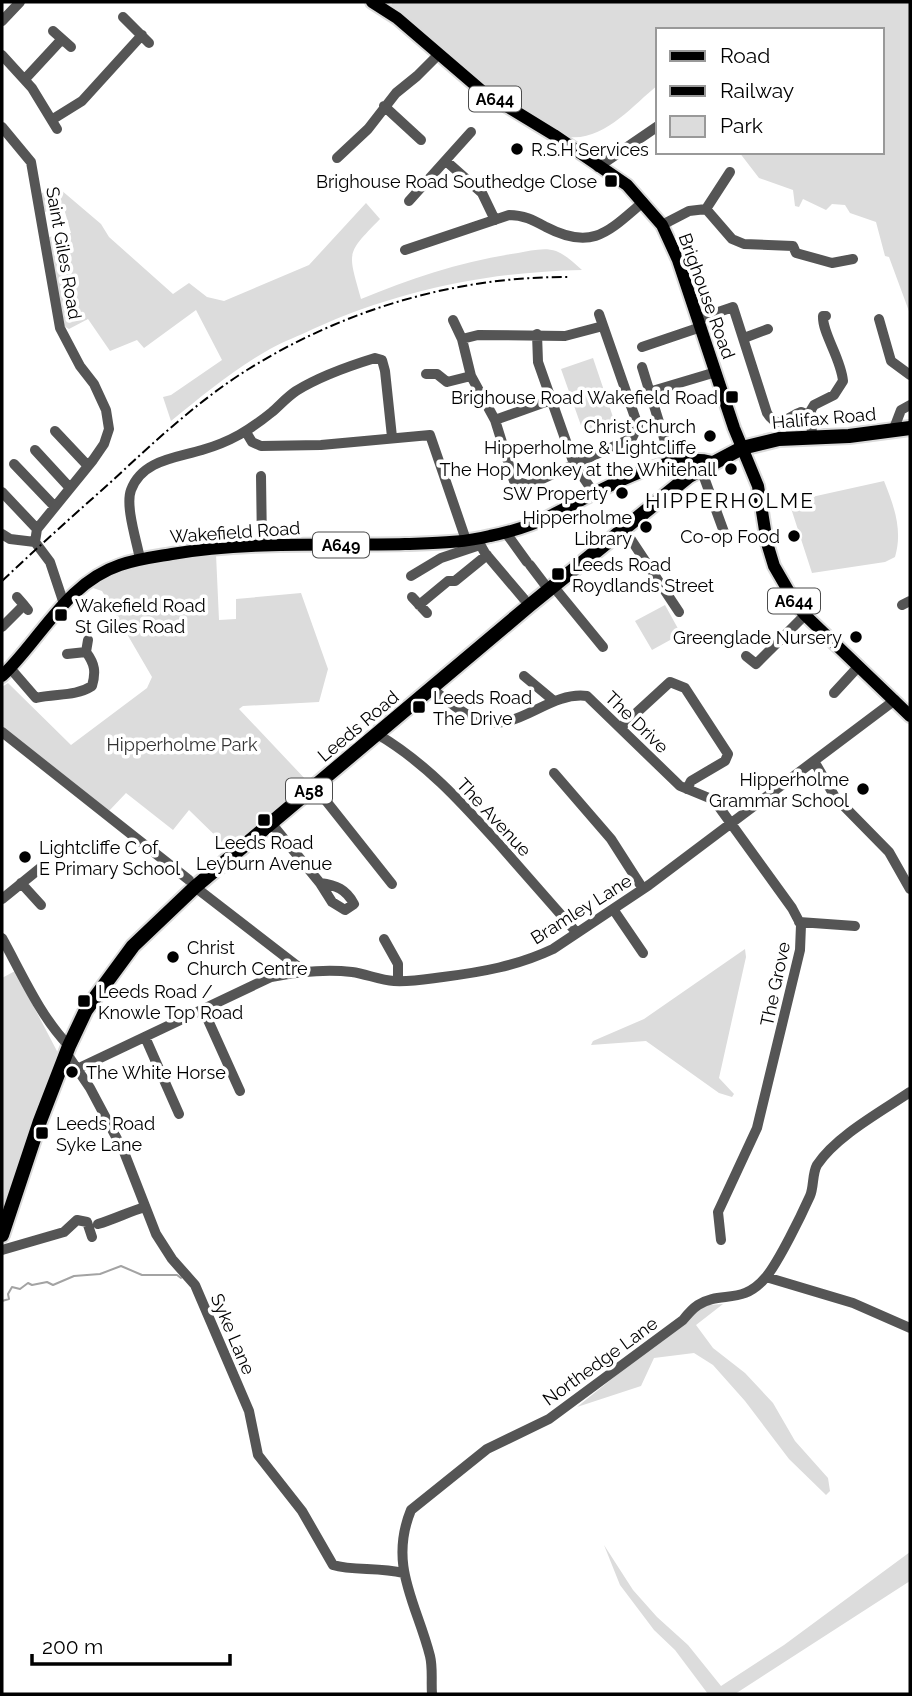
<svg xmlns="http://www.w3.org/2000/svg" width="912" height="1696" font-family="Raleway,sans-serif">
<rect width="100%" height="100%" fill="#fff"/>
<path fill="#dcdcdc" d="M393,2H910V314L889,257L885,256L876,222L850,213L845,205L832,204L826,210L803,199L799,207L795,206L793,190L759,178L739,152H882V30H658V85C633,105 604,141 569,137L483,84L391,5Z
M54,184L101,224L109,237L173,294L189,283L207,297L224,301L309,265L366,203L380,219C345,255 348,251 361,299C412,278 463,261 518,253C530,251 544,247 556,251C566,255 574,263 582,270C487,272 400,290 313,329C299,336 284,341 270,349C234,369 203,395 171,421L163,397L171,395L222,360L196,310L144,348L137,340L110,351L88,319L69,329L62,325L49,237L71,233L63,205L45,212L41,194Z
M593,358L615,423L584,434L561,369Z
M884,481C894,506 903,530 895,557L885,562L812,573L789,502Z
M216,554L219,620L236,619V599L301,593L328,669L319,702L243,706L239,709L308,782L229,849L189,810L173,830L126,793L108,812L2,727V687L8,683L71,745L147,688L152,677L102,591L90,587C128,564 172,560 216,554Z
M665,605L681,634L652,650L635,621Z
M745,949L746,957L719,1078L734,1094L732,1097L719,1093L646,1041L591,1045L593,1041L644,1019Z
M15,971L58,1053L32,1121L2,1220V978Z
M723,1304L696,1325L713,1348L745,1373L773,1403L795,1441L828,1478L830,1491L826,1495L789,1459L745,1401L713,1365L694,1353L654,1358L641,1386L577,1407L696,1311L707,1305Z
M604,1545L633,1590L657,1617L688,1645L721,1686L784,1645L910,1552V1581L735,1694H708L675,1650L654,1630L620,1585Z"/>
<g fill="none" stroke-linecap="round" stroke-linejoin="round">
<path stroke="#a3a3a3" stroke-width="2" d="M2,1301L9,1299L8,1294L12,1287L20,1289L28,1283L32,1285L47,1282L53,1285L74,1276L100,1274L121,1266L142,1275H177L181,1278"/>
<defs>
<path id="major" d="M372,2L397,18L482,91L554,135L627,185L662,225L678,260L734,428L758,486L767,543L774,566L796,604L805,615L910,716
M2,676C41,639 66,583 120,565C137,559 154,557 172,554C249,541 327,546 405,544C433,543 463,543 490,536C510,532 531,526 550,516C592,496 665,449 712,462"/>
<path id="highway" d="M2,1235L40,1121L69,1046L86,1010L133,946L195,887L530,605L689,476L742,448L779,439L849,436L910,428"/>
</defs>
<use href="#major" stroke="#dbdbdb" stroke-width="16"/>
<use href="#highway" stroke="#dbdbdb" stroke-width="18"/>
<path stroke="#555" stroke-width="10" d="M123,17L149,43
M2,21L20,2
M53,31L71,47
M2,55L32,88L57,129
M25,79L62,39
M384,106L421,140
M53,119L82,101L142,35
M2,127L31,162L60,328L80,366L94,384L106,410L109,429L104,444L93,460L37,529L35,542L50,562L64,604
M337,158L368,129L396,93L417,76L439,54
M446,161L482,193L495,220
M598,167L658,126
M409,201L471,132
M706,209L730,172
M662,225L689,211L706,209L732,239L744,244L793,246L796,253L832,263L853,259
M405,250L509,215C524,215 533,220 546,227C592,251 608,232 643,202
M698,319L733,307L767,413C778,431 787,417 801,412L811,416
M879,319L891,361L910,375
M453,320L462,339L471,376L495,420L514,481L529,485L632,438L638,426L599,314
M537,334L538,362L574,464L594,493
M744,338L768,329
M462,339L478,335L565,336L603,326
M642,347L701,327
M642,367L672,464
M426,374H437L447,382L471,376
M649,392L716,372
M495,420L551,400
M55,431L88,466
M893,431L901,410L910,405
M246,432L252,442L261,446L321,445L430,435L466,540
M812,437L811,410L814,405L834,395L843,381C841,358 822,333 823,316H826
M35,450L70,488
M14,464L55,507
M701,469L724,532
M261,476L262,545
M2,492L37,529
M624,529L679,612
M506,533L527,562
M2,534L10,539L35,542
M477,539L485,553L524,599
M140,559C137,542 125,506 131,490C142,460 176,458 202,450C230,442 250,430 272,412C280,405 287,397 296,391C320,376 349,366 375,358L382,360L385,371L392,437
M530,565L549,590
M411,576L441,558L480,545
M553,586L603,647
M17,597L24,605
M412,597L427,613
M419,605L448,581H455L487,555
M902,605L910,601
M2,627L24,605L28,610
M67,654L86,652
M746,656L756,664L805,615
M10,668L36,698C55,693 75,697 92,686C96,672 95,664 86,652L88,640
M524,676L554,701
M432,689C446,699 462,714 478,720C518,734 547,691 587,696L680,786L714,800L792,908L801,925L800,950L757,1128L718,1212L721,1240
M834,693L858,667
M621,727L670,682L685,688L728,754L725,761L691,781L687,789
M2,732L189,880
M377,734C425,762 461,802 498,843C524,873 551,903 577,933
M814,761L835,797L889,852L910,889
M554,773L611,839L643,889
M315,787L392,884
M271,823L320,883L332,902L345,910L354,904C346,889 336,885 320,883
M21,883L41,905
M195,887L305,972
M2,899L44,865
M613,909L643,953
M799,922L855,926
M2,938C22,974 40,1016 69,1046
M384,939L398,964V981
M203,1009L240,1091
M145,1037L179,1114
M67,1054L90,1088L124,1152L156,1234L172,1259L195,1285L249,1411L258,1455L302,1511L333,1565C353,1571 379,1567 403,1573
M77,1069L271,977C297,972 325,969 352,972C366,974 380,980 394,981C411,982 427,979 443,977C482,972 517,966 553,949L649,885L895,700
M98,1224C115,1219 128,1212 145,1207
M2,1250L64,1232L77,1220L87,1222L92,1237
M766,1277L853,1303L910,1328
M432,1694C431,1682 433,1668 430,1656C417,1604 388,1566 411,1510L487,1449L549,1419L683,1320C687,1315 692,1309 698,1305C721,1290 742,1306 766,1277C779,1261 801,1216 810,1196C814,1187 812,1174 817,1165C836,1136 882,1111 910,1092"/>
<use href="#major" stroke="#000" stroke-width="12"/>
<use href="#highway" stroke="#000" stroke-width="14"/>
<path stroke="#000" stroke-width="2" stroke-dasharray="10 3.5 2 3.5" stroke-linecap="butt" d="M2,581C38,547 75,514 112,481C155,441 198,401 247,370C343,310 456,276 570,277"/>
</g>
<g fill="#000" stroke="#fff" stroke-width="2.5">
<circle cx="517" cy="149" r="7"/>
<rect x="604" y="174" width="14" height="14" rx="3.5"/>
<rect x="725" y="390" width="14" height="14" rx="3.5"/>
<circle cx="710" cy="436" r="7"/>
<circle cx="731" cy="469" r="7"/>
<circle cx="622" cy="493" r="7"/>
<circle cx="646" cy="527" r="7"/>
<circle cx="794" cy="536" r="7"/>
<rect x="551" y="567" width="14" height="14" rx="3.5"/>
<rect x="54" y="608" width="14" height="14" rx="3.5"/>
<circle cx="856" cy="637" r="7"/>
<rect x="412" y="700" width="14" height="14" rx="3.5"/>
<circle cx="863" cy="789" r="7"/>
<rect x="257" y="813" width="14" height="14" rx="3.5"/>
<circle cx="25" cy="857" r="7"/>
<circle cx="173" cy="957" r="7"/>
<rect x="77" y="994" width="14" height="14" rx="3.5"/>
<circle cx="72" cy="1072" r="7"/>
<rect x="35" y="1126" width="14" height="14" rx="3.5"/>
</g>
<g text-anchor="middle" dominant-baseline="central" stroke-width="7" stroke-linejoin="round" paint-order="stroke">
<g fill="#fff" stroke="#4c4c4c" stroke-width="2">
<rect x="469" y="86.5" width="52" height="25" rx="5"/>
<rect x="313" y="532.5" width="56" height="25" rx="5"/>
<rect x="768" y="588.5" width="52" height="25" rx="5"/>
<rect x="286" y="778.5" width="46" height="25" rx="5"/>
</g>
<g font-size="16" font-weight="bold" fill="#000">
<text x="495" y="99">A644</text>
<text x="341" y="545">A649</text>
<text x="794" y="601">A644</text>
<text x="309" y="791">A58</text>
</g>
<g font-size="18" fill="#000" stroke="#fff" text-anchor="start">
<text x="531" y="149">R.S.H Services</text>
<text x="597" y="181" text-anchor="end">Brighouse Road Southedge Close</text>
<text x="718" y="397" text-anchor="end">Brighouse Road Wakefield Road</text>
<text x="696" y="426" text-anchor="end">Christ Church<tspan x="696" dy="21">Hipperholme &amp; Lightcliffe</tspan></text>
<text x="717" y="469" text-anchor="end">The Hop Monkey at the Whitehall</text>
<text x="608" y="493" text-anchor="end">SW Property</text>
<text x="632" y="517" text-anchor="end">Hipperholme<tspan x="632" dy="21">Library</tspan></text>
<text x="780" y="536" text-anchor="end">Co-op Food</text>
<text x="572" y="564">Leeds Road<tspan x="572" dy="21">Roydlands Street</tspan></text>
<text x="75" y="605">Wakefield Road<tspan x="75" dy="21">St Giles Road</tspan></text>
<text x="842" y="637" text-anchor="end">Greenglade Nursery</text>
<text x="433" y="697">Leeds Road<tspan x="433" dy="21">The Drive</tspan></text>
<text x="849" y="779" text-anchor="end">Hipperholme<tspan x="849" dy="21">Grammar School</tspan></text>
<text x="264" y="842" text-anchor="middle">Leeds Road<tspan x="264" dy="21">Leyburn Avenue</tspan></text>
<text x="39" y="847">Lightcliffe C of<tspan x="39" dy="21">E Primary School</tspan></text>
<text x="187" y="947">Christ<tspan x="187" dy="21">Church Centre</tspan></text>
<text x="98" y="991">Leeds Road /<tspan x="98" dy="21">Knowle Top Road</tspan></text>
<text x="86" y="1072">The White Horse</text>
<text x="56" y="1123">Leeds Road<tspan x="56" dy="21">Syke Lane</tspan></text>
</g>
<g font-size="18" fill="#000" stroke="#fff">
<text transform="translate(64 253) rotate(80)">Saint Giles Road</text>
<text transform="translate(707 296) rotate(70)">Brighouse Road</text>
<text transform="translate(824 418) rotate(-5)">Halifax Road</text>
<text transform="translate(235 532) rotate(-4)">Wakefield Road</text>
<text transform="translate(637 722) rotate(44)">The Drive</text>
<text transform="translate(358 726) rotate(-40)">Leeds Road</text>
<text transform="translate(494 817) rotate(47)">The Avenue</text>
<text transform="translate(581 909) rotate(-32)">Bramley Lane</text>
<text transform="translate(775 984) rotate(-78)">The Grove</text>
<text transform="translate(233 1334) rotate(67)">Syke Lane</text>
<text transform="translate(600 1361) rotate(-36)">Northedge Lane</text>
</g>
<g font-size="18" fill="#333" stroke="#fff">
<text x="182" y="744">Hipperholme Park</text>
</g>
<g font-size="21" letter-spacing="2" fill="#000" stroke="#fff">
<text x="730" y="500">HIPPERHOLME</text>
</g>
</g>
<rect width="912" height="1696" fill="none" stroke="#000000" stroke-width="7"/>
<rect x="656" y="28" width="228" height="126" fill="#ffffff" stroke="#999999" stroke-width="2"/>
<rect x="670" y="51" width="35" height="10" fill="#000000" stroke="#999999" stroke-width="2"/>
<text x="720" y="63" font-size="21" fill="#000000">Road</text>
<rect x="670" y="86" width="35" height="10" fill="#000000" stroke="#999999" stroke-width="2"/>
<text x="720" y="98" font-size="21" fill="#000000">Railway</text>
<rect x="670" y="116" width="35" height="21" fill="#dcdcdc" stroke="#999999" stroke-width="2"/>
<text x="720" y="133" font-size="21" fill="#000000">Park</text>
<path d="M32 1654v10h198v-10" fill="none" stroke="#000000" stroke-width="3.5"/>
<text x="42" y="1654" font-size="21" fill="#000000" stroke="#ffffff" stroke-width="5" paint-order="stroke">200 m</text>
</svg>
